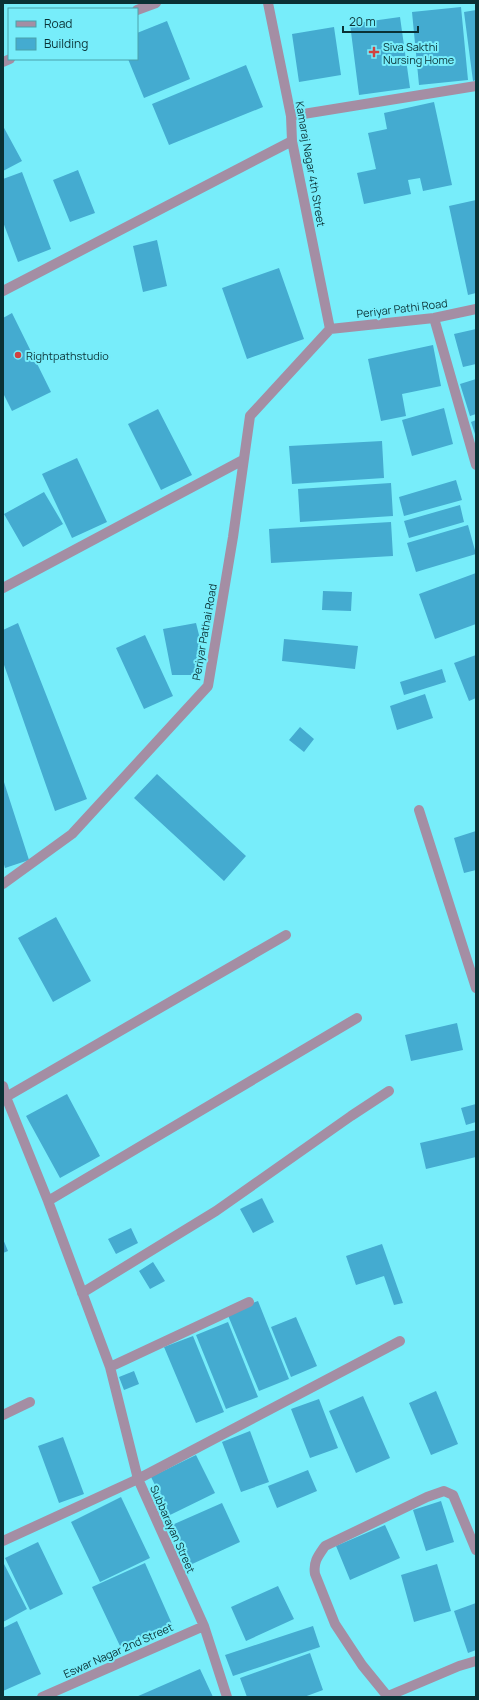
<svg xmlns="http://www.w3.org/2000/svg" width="479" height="1700" font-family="Manrope,sans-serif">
<rect width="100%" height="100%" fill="#77edfa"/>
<path fill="#44abd0" d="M461,7L468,80L419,85L412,12Z
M476,10V80L473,81L464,12Z
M400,17L410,88L359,95L350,24Z
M167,21L190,79L144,98L128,59H137V33Z
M334,27L341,75L299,82L292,34Z
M246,65L263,107L169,145L152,104Z
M434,102L452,185L423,191L420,178L408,180L411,194L364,204L357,173L376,169L368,133L387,129L384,113Z
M3,126L22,161L3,171Z
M78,170L95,213L70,222L53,180Z
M22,172L51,249L18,262L3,222V179Z
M476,200V293L468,295L449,206Z
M157,240L167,286L143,292L133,246Z
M279,268L304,339L247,359L222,288Z
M12,313L51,392L12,411L3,393V318Z
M476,329V364L463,367L454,334Z
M433,345L441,386L402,394L406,416L381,421L368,359Z
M476,379V414L470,416L460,384Z
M444,408L453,444L412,456L402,420Z
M158,409L192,475L161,490L128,424Z
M476,420V437L471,422Z
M382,441L384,478L292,484L289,446Z
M77,458L107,522L72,538L42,474Z
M456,480L462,500L404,516L399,497Z
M391,483L393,516L300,522L298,489Z
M44,492L63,524L23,547L4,514Z
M460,505L464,522L409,538L404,521Z
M391,522L393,556L271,563L269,529Z
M468,525L476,554L416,572L407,543Z
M476,573V624L435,639L419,594Z
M323,591L352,592L351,611L322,610Z
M18,623L87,799L55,811L3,662V630Z
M196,623L204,655L197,675H172L163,629Z
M145,635L173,696L144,709L116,648Z
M284,639L358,646L355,669L282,661Z
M476,655V698L469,701L454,663Z
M442,669L446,682L404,695L400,682Z
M425,694L433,718L397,730L390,706Z
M300,727L314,739L304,752L289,740Z
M157,774L246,856L224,881L134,798Z
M3,779L29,860L5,868L3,861Z
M476,831V870L464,873L454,838Z
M56,917L91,981L53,1002L18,938Z
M457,1023L463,1050L411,1061L405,1035Z
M67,1094L100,1156L60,1178L26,1116Z
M476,1104V1122L466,1125L461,1108Z
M476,1130V1157L426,1169L420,1143Z
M262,1198L274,1222L253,1233L240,1209Z
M131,1228L138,1243L116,1254L108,1239Z
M3,1239L8,1251L3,1253Z
M382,1244L403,1303L394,1305L384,1276L356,1285L346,1256Z
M153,1262L165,1281L150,1289L139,1271Z
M258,1301L289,1379L259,1391L227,1313Z
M296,1317L317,1366L291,1377L271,1327Z
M228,1322L258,1397L226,1409L196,1335Z
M193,1336L224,1412L196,1423L164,1347Z
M134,1371L139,1384L124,1390L119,1377Z
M436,1391L458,1444L431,1455L409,1403Z
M363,1396L390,1458L356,1473L329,1411Z
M319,1399L338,1448L310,1458L291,1409Z
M250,1431L269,1482L241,1492L222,1442Z
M63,1437L84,1494L59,1503L38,1446Z
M196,1455L215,1493L170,1515L151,1477Z
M308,1470L317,1491L277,1508L268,1486Z
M121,1497L150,1558L100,1582L71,1522Z
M441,1501L454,1542L426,1551L413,1510Z
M222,1503L240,1542L190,1565L172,1525Z
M385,1525L400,1558L350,1580L336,1546Z
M38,1542L63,1594L30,1610L5,1558Z
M3,1562L27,1609L3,1622Z
M145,1563L172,1624L120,1646L92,1587Z
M437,1564L451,1611L414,1622L401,1575Z
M278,1586L294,1619L246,1641L231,1607Z
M476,1603V1650L468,1653L454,1611Z
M17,1621L41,1674L3,1691V1628Z
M313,1626L320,1647L233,1676L225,1655Z
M310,1653L323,1690L304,1697H247L240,1678Z
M200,1669L213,1697H136Z"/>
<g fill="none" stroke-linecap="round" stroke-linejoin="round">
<path stroke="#a48ea4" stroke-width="10" d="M268,3L291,116L292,141L330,329
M137,10L156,3
M3,62L10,59
M291,116L476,86
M3,291L292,141
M434,318L476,465
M330,329L434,318L476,309
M3,588L243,460
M419,810L476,988
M3,884L72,834L208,686L233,537L250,416L330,329
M3,1086L6,1097L48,1201L110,1367L138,1479L204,1626L227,1697
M6,1097L286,935
M48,1201L357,1018
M82,1293L216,1211L351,1116L389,1091
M110,1367L249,1302
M3,1415L30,1402
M3,1541L138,1479L400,1341
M388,1696L459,1666L476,1661
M42,1697L204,1626
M388,1697L362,1665L335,1624L315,1574C313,1562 318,1556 325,1546L427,1497L444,1491L453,1495L476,1550"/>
</g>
<g fill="#d14240" stroke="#77edfa" stroke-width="1.5">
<path d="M372 46h4v4h4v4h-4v4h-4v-4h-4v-4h4z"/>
<circle cx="18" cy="355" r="4"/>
</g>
<g text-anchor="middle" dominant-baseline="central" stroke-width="4" stroke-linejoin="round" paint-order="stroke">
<g font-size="11" fill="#0a3135" stroke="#77edfa" text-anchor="start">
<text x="383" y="46">Siva Sakthi<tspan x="383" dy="13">Nursing Home</tspan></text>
<text x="26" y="355">Rightpathstudio</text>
</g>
<g font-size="11" fill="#0a3135" stroke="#77edfa">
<text transform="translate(311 164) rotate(80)">Kamaraj Nagar 4th Street</text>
<text transform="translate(402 308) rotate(-7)">Periyar Pathi Road</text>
<text transform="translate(204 632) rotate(-80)">Periyar Pathai Road</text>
<text transform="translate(173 1529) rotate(66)">Subbarayan Street</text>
<text transform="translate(118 1650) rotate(-24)">Eswar Nagar 2nd Street</text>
</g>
</g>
<rect width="479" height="1700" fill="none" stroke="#0a3135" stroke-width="8"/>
<rect x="8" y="8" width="130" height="52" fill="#77edfa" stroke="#4ba2ab"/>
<rect x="16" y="21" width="20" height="6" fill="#a48ea4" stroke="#4ba2ab"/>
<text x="44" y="28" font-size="12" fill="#0a3135">Road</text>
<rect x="16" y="38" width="20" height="12" fill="#44abd0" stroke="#4ba2ab"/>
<text x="44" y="48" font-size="12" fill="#0a3135">Building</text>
<path d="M343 26v6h75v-6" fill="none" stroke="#0a3135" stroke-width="2"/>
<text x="349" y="26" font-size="12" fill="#0a3135" stroke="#77edfa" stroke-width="3" paint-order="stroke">20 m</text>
</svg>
